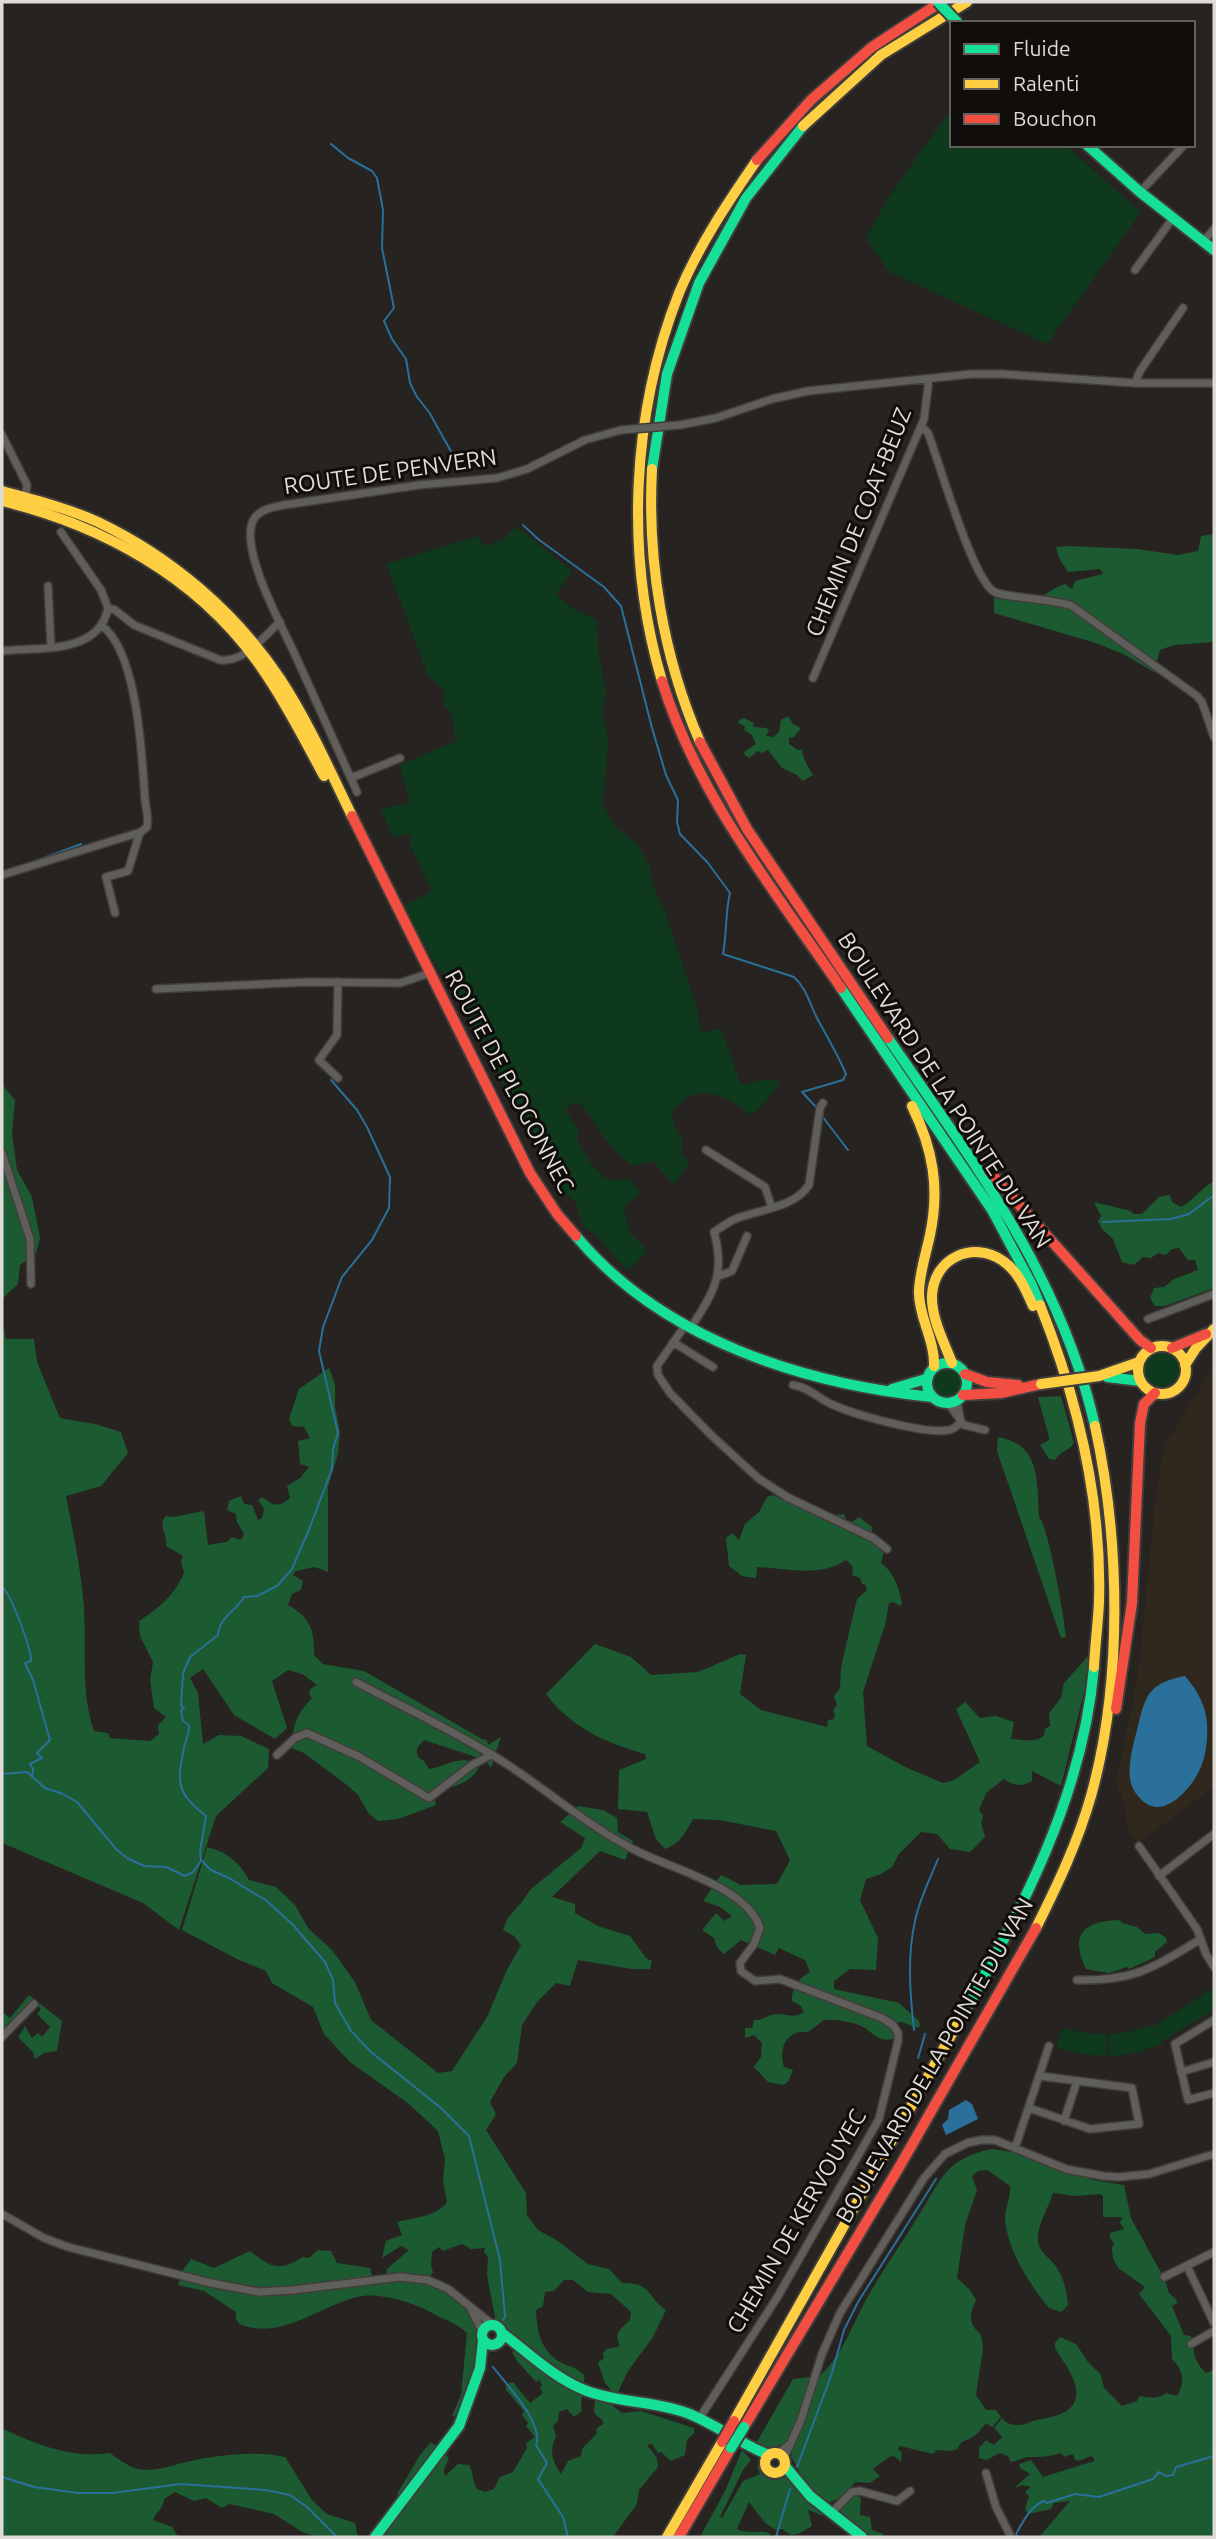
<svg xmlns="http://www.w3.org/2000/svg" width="1216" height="2539" font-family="Ubuntu,sans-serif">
<rect width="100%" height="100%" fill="#262320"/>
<path fill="#30271d" d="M1214,1366V1786L1139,1843L1133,1838L1127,1829V1813L1116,1781L1138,1675L1157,1485L1165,1445Z"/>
<path fill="#0e391d" d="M952,108V145H1065L1141,212L1047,344L889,272L866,238L886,201Z
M517,527L572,571L556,595L576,610L596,619L599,656L606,691L603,712L608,743L603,804L616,828L637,843L650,868L653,885L665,912L695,1002L702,1032L721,1029L740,1082L746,1085L761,1080L780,1081L767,1101L751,1115C726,1095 694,1079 672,1113L674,1124L683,1142L680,1154L690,1161L674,1185L653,1161L633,1166C619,1156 608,1143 598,1129C592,1119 586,1108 577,1102L570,1104L566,1111L580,1133L576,1136C580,1148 597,1177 611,1180C615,1181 623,1179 628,1178L641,1192L624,1208L630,1233L646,1248L644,1254L629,1270L617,1260L601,1240L581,1224L576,1202L560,1188L458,1000L452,981L437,966L402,907L432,891L410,845L411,834L392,837L381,809L410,803L400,765L456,741L451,713L444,706V690L428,675L386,564L478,536L485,546L500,541Z
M1145 1370a17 17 0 1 1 34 0a17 17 0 1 1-34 0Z
M932 1383a15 15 0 1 1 30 0a15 15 0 1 1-30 0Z
M1214,1988V2010L1162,2041V2044L1140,2052L1109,2057L1110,2034L1133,2031L1150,2025L1152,2027Z
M1062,2028L1086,2033L1108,2035L1106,2056L1079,2054L1056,2048Z"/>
<path fill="#1c5b31" d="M1214,534V642L1174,645L1160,650L1154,672L1123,654L1096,643L994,613V598C1004,599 1018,602 1029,601C1042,599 1052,588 1065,584L1072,589L1075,581L1103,574L1100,569L1068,572L1059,558L1056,547L1067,546L1137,549L1178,555L1198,551L1201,536Z
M788,716L793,724L801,728L794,737L789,738V744L798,750H802C803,759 808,767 813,775L803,781L797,775L782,768L768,750L762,753L758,751L749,758L745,755L744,752L756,744L752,735L744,730L745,726L738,723L739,720L744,718L754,723L753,727L766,728L769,730L766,736L773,737L779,732L781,720Z
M2,1078L4,1087L15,1100L12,1134L17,1170L32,1197L40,1238L36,1254L20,1265L18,1284L2,1299Z
M1214,1181V1288L1165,1306H1155L1150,1298L1154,1288L1164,1287L1174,1279L1198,1270L1195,1260H1188L1179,1248L1172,1249L1166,1255L1158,1253L1151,1258L1143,1257L1134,1265L1122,1262L1113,1239L1102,1229L1098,1221L1101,1216L1094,1202L1131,1211L1133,1214H1142L1159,1197L1170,1195L1172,1202L1181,1207C1194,1200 1200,1189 1214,1181Z
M2,1320L6,1339H34L37,1362L60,1418L95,1424L121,1432L128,1453L101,1486L66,1496C72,1529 80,1563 83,1597C88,1643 79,1687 94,1731L108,1733L110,1738L150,1741L159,1734L158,1725L166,1717L154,1708L150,1680L153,1662L140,1636L139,1621C160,1607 173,1597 184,1573L181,1562L183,1556L166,1546C168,1533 157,1526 166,1516L173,1517L204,1511L208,1545L227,1542L232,1537L241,1540L244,1534L237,1522L236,1514L227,1510L229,1501L241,1496L244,1504L252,1505L258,1520L262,1518L264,1509L258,1500L262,1497C274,1506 278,1508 290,1498L287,1486L300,1478L309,1467L300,1464L298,1441L310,1438L304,1427L292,1426L289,1419L299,1389L329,1368L335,1384V1406L340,1433L338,1454L328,1487V1572L315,1567L296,1571L293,1575L303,1581L301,1590L292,1594L288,1605C310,1617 315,1631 314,1655L323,1664L364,1671L482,1739L487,1740L488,1745L501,1737L491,1768L483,1755L479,1758L424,1740C419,1747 415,1746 418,1757L424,1761L429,1769C449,1766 461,1753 480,1766C471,1783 454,1787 437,1791L434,1795L436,1805L398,1819L378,1821L369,1814L358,1795L347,1785L304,1753L291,1748C294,1724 295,1716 312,1698L309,1694L310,1689L317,1685L302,1674L288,1670L272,1681L287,1728L275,1739L234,1715L203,1669L190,1678L198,1693L203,1744L219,1735L241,1736L269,1749L268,1768L216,1816L179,1930L143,1903L2,1843Z
M1061,1396L1074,1443C1069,1451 1060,1451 1055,1460L1049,1459L1040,1445L1049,1440V1437L1038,1397Z
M998,1437C1041,1444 1037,1483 1039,1517C1048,1525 1065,1620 1066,1637L1061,1638L997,1451Z
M773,1495L818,1515L825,1511L835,1515L844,1514L846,1520L852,1522L859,1517L872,1527C870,1537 878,1544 884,1552L881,1563C894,1572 899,1588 902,1603L900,1606L894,1602L889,1603L885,1625L863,1692L867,1746L905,1767L943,1783L954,1780L980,1762L956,1709L965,1702L980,1718L996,1716L1014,1722L1011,1739C1022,1739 1036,1744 1044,1735L1045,1729L1050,1726L1049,1713L1061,1698L1064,1683L1089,1655L1087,1680L1061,1786L1032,1771V1781C1021,1787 1014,1786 1004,1779L986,1793L979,1810L983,1816L981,1823L985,1837L970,1852L950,1849L937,1834L921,1832L899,1854L892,1867L881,1874L866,1879L860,1900L878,1938L876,1970L850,1969L834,1981V1989L899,2003L919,2021L920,2026L917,2028L902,2022L894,2023L893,2039C877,2042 875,2034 863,2027C854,2022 835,2019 824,2020L808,2032C787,2029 778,2048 784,2067L793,2070L788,2082L783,2085L768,2082L754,2067L761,2057L762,2043L754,2035L745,2038V2028H752L754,2020C764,2021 768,2014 776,2014C788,2014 793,2019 804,2012L801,2006L792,2001C791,1989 799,1978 810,1972L805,1960L779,1948L775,1955L741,1940L724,1954L717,1947L714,1938L702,1930L716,1913L724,1921L732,1916L720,1907L703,1901L721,1875L741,1885L777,1884L790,1860L776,1831L720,1820L693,1819C685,1833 680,1844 665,1849L656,1839L647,1812L618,1809L619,1770L646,1759L645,1754C606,1743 570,1727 546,1694L595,1644L631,1657L651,1675L698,1672L740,1654L746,1655L740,1694L761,1710L827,1727L828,1720L834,1719L835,1715L833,1710L837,1705L834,1696L840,1688L841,1667L857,1599L867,1590L866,1585L862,1584L860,1578L852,1575L853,1567L846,1560C819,1578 787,1568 757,1567L756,1578L742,1576L729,1566L726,1538L732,1533L739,1540L745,1524L759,1512L767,1497Z
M578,1806L603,1810L617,1818L618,1832L633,1841L625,1860L600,1851L552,1897L575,1904V1913L598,1926L630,1936L646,1958L652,1961L650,1969H632L578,1960L570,1986L556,1983L537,2002L522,2025L517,2063L504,2077L490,2102L496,2114L486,2130L526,2193L527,2215L538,2230L558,2241L588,2264L609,2269L622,2283C653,2283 646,2296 666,2310L653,2337L628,2371L616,2396L605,2383L598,2363L604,2358L603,2353L607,2349L620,2346C613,2332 621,2329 630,2320L631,2312L611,2294L588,2292L573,2280H564L554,2291L545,2292L543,2306L536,2310C537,2331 540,2350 560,2362C570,2368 574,2365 584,2375C585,2387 579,2400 582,2411L574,2417L567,2409L559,2412L558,2421L553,2426L556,2436C549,2453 552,2460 561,2474L568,2461L581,2456L582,2449L597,2433L596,2429L603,2424V2421L594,2413L595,2399L609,2403L622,2413L641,2411L694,2428V2433L687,2440L685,2455L671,2461L661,2452L658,2453L652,2444L647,2445L657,2458L658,2467L639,2490L637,2504L613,2537H379L403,2504L397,2494L420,2455L431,2442L449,2458L444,2470L445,2476L458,2464L469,2465C474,2473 472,2481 477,2489L485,2492L494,2489L500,2477L513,2472L527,2448L526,2443L535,2437L526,2426L528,2423L522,2415L524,2411L506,2390V2384L513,2382L530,2403L543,2393L540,2388L542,2386L540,2380L536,2382L517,2361L512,2352L516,2351L523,2354L503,2326L496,2322L487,2275L488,2257L484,2252L485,2248L471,2249L462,2244L443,2251L439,2247L432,2252L431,2266L433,2272L430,2277L423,2276L426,2282C500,2314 481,2352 460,2414L452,2416L461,2395L467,2333C458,2324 445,2320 434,2314C416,2303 378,2291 357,2297C317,2307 281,2341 239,2324L236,2318V2312L204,2291L178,2285L183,2270L191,2259L214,2268L250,2251C272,2268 278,2272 303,2257L309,2258L318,2250L331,2251L337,2263L370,2268L374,2283L385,2282L387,2269L409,2250L401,2246L382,2258L386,2241L402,2235L397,2222C413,2218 438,2216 447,2202L443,2181L445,2159L438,2131L409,2104L350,2062L324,2034L313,2007L272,1983L266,1971L237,1959L182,1930L207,1847C226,1851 241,1864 249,1880L276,1887L295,1905L308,1928L332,1950L355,1982L371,2020L438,2073L452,2071L487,2017L507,1970L521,1945L514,1936L503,1930L507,1919L522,1902L530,1890L581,1848L585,1838L560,1822Z
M1120,1920L1122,1923L1137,1927L1145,1934L1159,1933L1166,1938L1167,1942L1155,1952V1957L1129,1969L1127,1967L1109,1973L1086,1969C1069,1934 1084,1921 1120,1920Z
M29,1995L62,2021L57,2051L44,2053L35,2059L33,2052L18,2037L25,2026L32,2038L38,2033L42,2037L50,2027L37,2014L41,2009L36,2004L2,2036V2015L4,2013L10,2018Z
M992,2149L1018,2153L1093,2180L1124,2185L1131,2218L1165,2280L1169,2293L1176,2299L1177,2303L1172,2306L1184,2335L1191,2336L1194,2342C1192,2354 1197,2365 1206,2373L1213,2370L1214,2537H1039L1070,2501L1054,2503L1051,2509L1028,2514L1025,2509L1029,2496L1025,2492L1031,2487L1023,2485L1014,2488L1030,2474L1020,2468L1019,2464L1031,2460L1043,2477L1094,2461V2458L1091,2456L1079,2461L1075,2460L1073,2454L1064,2457L1061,2453C1049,2457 1041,2457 1030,2457C1023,2457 1018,2461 1011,2462L1008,2456L1000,2453L986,2460L979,2458V2448L986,2440L994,2445L1002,2437L994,2428L1002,2418C1005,2422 1010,2425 1016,2425C1024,2426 1029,2422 1037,2420C1050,2417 1073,2415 1076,2397C1079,2380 1063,2362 1055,2348V2343L1060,2337L1076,2344L1088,2362L1101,2375L1104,2388L1122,2406L1137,2401L1139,2396C1148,2397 1158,2400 1166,2393L1177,2396C1185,2383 1184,2370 1172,2359L1171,2336L1139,2294L1145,2287L1118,2268L1113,2258L1112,2248L1114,2244L1110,2238V2233L1124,2229L1120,2223L1122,2217H1103V2196L1100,2194L1076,2196L1053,2193C1049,2207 1039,2221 1038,2236C1036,2252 1050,2256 1057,2268C1064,2279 1067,2292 1068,2305L1061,2312L1049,2308C1030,2285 1007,2250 1005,2219C1005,2208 1011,2198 1010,2186L987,2170L978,2171L972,2176L977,2190L965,2225L957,2278L970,2290L976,2300C969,2316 968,2323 981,2335L983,2348L976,2395L986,2410H996L1001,2417L992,2427L986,2423C982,2428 979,2433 974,2436C966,2442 961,2439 958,2449L950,2451L936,2450L933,2454L900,2446L898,2449L902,2453L901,2462L894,2456L889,2457L873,2469L880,2476L870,2483L856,2482L838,2499L825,2504L824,2516L808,2510L812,2526L798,2534L791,2535L782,2529L776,2530L765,2523L749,2502L737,2529C747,2534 759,2530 769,2533L770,2537H700L725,2491L742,2450L751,2460L743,2470L720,2517L722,2518L743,2481L760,2474L757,2466L759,2464L769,2475H784L799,2479V2470L791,2457L795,2440L777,2446L776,2454L754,2447L793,2379L820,2376C844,2352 851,2327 867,2298C883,2269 902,2243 919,2215C941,2180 946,2158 992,2149Z
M2,2428C34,2444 72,2459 110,2453C116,2458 131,2468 138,2469C156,2472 169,2466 186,2462C214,2455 258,2450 285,2457L312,2500L327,2514L355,2523L358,2537H318L302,2532L274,2514L229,2504L222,2508L206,2498L194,2501L175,2492L164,2499C163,2509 156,2512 153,2520L172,2527L177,2535L184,2537H2Z
M853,2496H859L861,2499L860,2515L870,2517L872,2530L884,2534L882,2537H861L840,2516L842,2505Z"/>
<path fill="#2a709b" d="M1185,1676C1197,1690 1206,1705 1207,1724C1208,1738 1206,1758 1199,1771C1189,1792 1160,1823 1139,1797C1134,1792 1131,1786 1130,1778C1128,1761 1134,1742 1138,1726C1146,1692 1151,1683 1185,1676Z
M966,2100L972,2104L978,2119L946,2135L942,2125L948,2119L949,2110Z"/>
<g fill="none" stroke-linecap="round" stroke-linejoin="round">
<path stroke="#2a709b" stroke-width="2" d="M331,144L348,158L372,171L377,178L383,210L382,248L394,308L384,321L392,339L406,359L410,383L417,397L429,412L453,455L463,465
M523,525L538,539L604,587L621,606L652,728L666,775L678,800L677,822L680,834L708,863L730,893C725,914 727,933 723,954L794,977C807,989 810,1005 818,1020C828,1038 838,1055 846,1074L843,1080L802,1092L817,1108
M33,862L81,844
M331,1080L357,1110L367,1127L390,1177L389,1208L372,1240L342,1277L323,1327L319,1351L338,1433L333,1449L332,1469L310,1527L292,1569L277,1586L257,1596L244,1597C235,1612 220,1616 218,1635L190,1657L183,1673L181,1705L184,1709L181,1710L183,1721L189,1725C190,1734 186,1738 184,1747C177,1784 176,1792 206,1816L200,1851L201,1860L211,1870L229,1878L267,1901L293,1925L325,1962L333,1980L335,2003L351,2031L371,2052L441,2108L469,2136L500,2260L505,2317L503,2320
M822,1116L848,1150
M1103,1222L1171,1219L1189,1214L1214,1195
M2,1587C11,1593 32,1651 31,1661L25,1663L33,1680L50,1740L37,1753L42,1758L30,1764L33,1769L32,1776
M2,1774L27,1772L45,1788L63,1794L77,1802L117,1850L127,1858L144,1866L166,1867L185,1876L193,1872L201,1861
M914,2030C910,1994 907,1957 915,1921C919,1900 930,1879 938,1859
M918,2058L925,2034
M493,2367C506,2384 544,2423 536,2445L547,2463L538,2479L563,2517L568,2537
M797,2467L831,2376L844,2330L858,2302L936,2179
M2,2477L34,2487L78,2493H112L181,2484L266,2490L290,2495L307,2507L337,2537
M776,2537L790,2489
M1017,2537L1016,2534C1023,2522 1030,2506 1044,2501L1047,2503L1075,2494L1099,2497L1153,2479L1159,2472L1166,2476L1173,2475L1176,2467L1214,2456"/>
<defs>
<path id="street" d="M1140,192L1184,145
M1203,242L1214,229
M1135,270L1173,218
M1135,383L1140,371L1183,308
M680,425L716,418L772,399L808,391L972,374H1002L1135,383H1214
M921,426L928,433C940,464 971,575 993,591C1001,598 1054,598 1072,606L1197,696L1202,702L1214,737
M2,435L27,485L25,499
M61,532L101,590L108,608
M48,586L51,647
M2,651C38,647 99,655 108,608L115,610L134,625L220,660C244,663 263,637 280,622
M813,678L924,419L929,379
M351,778L400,758
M357,792C337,748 317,703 297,659C283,628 245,560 251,527C254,510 270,508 284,505L419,485L497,478L527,469L585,440L621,430
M2,875L141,832L147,827C149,817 146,810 145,800C142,758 138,651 101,625
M115,913L106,877L128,871L140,832
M338,982L337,1035L319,1060L338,1078
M156,989L308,982L400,983L430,973
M706,1150L765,1187L772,1208
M2,1153L30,1239L31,1284
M719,1276L732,1271L747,1236
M1148,1319L1214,1294
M684,1327L657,1366L658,1375L670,1393L711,1435L758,1478L787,1497L873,1538L887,1549
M690,1329C713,1293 726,1275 714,1232C720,1228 727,1223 733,1220C758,1209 793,1209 809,1185L820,1108L823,1103
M673,1342L713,1367
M793,1385C808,1387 818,1398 831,1404C853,1414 931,1437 952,1429C955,1428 959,1424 961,1422
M957,1400L960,1418
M948,1403L964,1425
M964,1425L985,1430
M356,1682C405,1708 456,1732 502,1761C549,1791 591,1829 641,1853C676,1870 747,1888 760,1928L754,1944L740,1963L741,1971L755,1981L780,1979L882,2018L893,2025L898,2033V2041L879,2119L778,2296L699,2419
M277,1755L295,1738L307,1733L358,1756L429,1798L472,1765L491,1755
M1139,1846L1197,1929L1206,1954L1214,1967
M1159,1876L1214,1834
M1077,1980C1136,1981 1152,1968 1201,1939
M1214,2020L1175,2044L1188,2100L1214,2093
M2,2037L34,2004
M1181,2072L1214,2062
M1029,2108L1090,2129L1139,2124L1132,2088L1040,2076
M1064,2121L1077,2081
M1015,2148L1049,2046
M2,2214L44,2238L68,2247L211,2283L259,2292L293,2290L400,2277L428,2280L448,2289L492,2324
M1187,2266L1214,2323
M1164,2277L1214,2252
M471,2309L482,2331
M1191,2344L1214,2331
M779,2453L790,2444
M784,2458L801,2420L822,2354L840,2313L924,2178L945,2154L967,2143L981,2140H995L1066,2169L1103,2176L1119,2177L1149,2174L1214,2154
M986,2473L996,2507L1011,2537
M831,2513L852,2492L860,2491L897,2501L910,2491"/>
<path id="fast" d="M1087,145L1140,192L1214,250
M652,469L667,374L699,283L746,198L803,126
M841,988L992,1210L1032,1285L1040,1305
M888,1038C973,1162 1061,1276 1095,1426
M576,1236C662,1339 803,1384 932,1397
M927 1383a20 20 0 1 1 40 0a20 20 0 1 1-40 0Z
M1107,1377L1140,1381
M892,1389L926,1379
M958,2023C1021,1911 1083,1797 1094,1667
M482 2335a10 10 0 1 1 20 0a10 10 0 1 1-20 0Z
M502,2333C529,2353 555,2379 587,2391C619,2403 655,2401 687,2413C716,2424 740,2444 769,2455
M785,2466L810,2496L862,2537
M375,2537L459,2426L480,2368L483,2340"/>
<path id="slow" d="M803,126L881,55L967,2
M652,469C647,561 663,657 700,742
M2,491C35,500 67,508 98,522C171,557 236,612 281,680C309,723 330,771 352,816
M2,501C101,525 195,576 256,660C282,696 303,737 324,776
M662,681C625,556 631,415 679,293C699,245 728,202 757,160
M912,1106C933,1149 940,1188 930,1235C926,1254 919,1274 919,1293C919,1318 935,1340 934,1366
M1040,1305C1078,1400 1102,1499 1099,1602C1098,1624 1095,1645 1094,1667
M1138 1370a24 24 0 1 1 48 0a24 24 0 1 1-48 0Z
M952,1363C944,1342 931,1318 932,1295C934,1258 973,1240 1003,1261C1018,1271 1026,1290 1033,1306
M1185,1365L1196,1348L1214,1329
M1099,1376L1139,1362
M1036,1928C1057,1886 1078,1842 1091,1796C1123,1681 1120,1541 1095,1426
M734,2421L958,2023
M765 2463a10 10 0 1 1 20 0a10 10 0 1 1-20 0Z
M667,2537L722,2442"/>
<path id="jam" d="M757,160L811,100L872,47L941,2
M662,681C697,795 775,891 841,988
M700,742L747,829L888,1038
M352,816L530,1173L557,1214L576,1236
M989,1171L1140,1340L1151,1348
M1172,1348L1206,1334
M965,1374L987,1382L1018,1385
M963,1395L1001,1393L1041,1384
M1116,1709L1132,1603L1140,1423L1144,1404L1155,1393
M744,2427L901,2164L1036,1928
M679,2537L731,2448"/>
</defs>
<use href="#street" stroke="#413d3b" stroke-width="10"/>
<use href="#fast" stroke="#413d3b" stroke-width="14"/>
<use href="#slow" stroke="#413d3b" stroke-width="14"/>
<use href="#jam" stroke="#413d3b" stroke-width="14"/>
<use href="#street" stroke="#605e5b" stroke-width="7"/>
<use href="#fast" stroke="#16e098" stroke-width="10"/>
<use href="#slow" stroke="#ffcf43" stroke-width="10"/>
<use href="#jam" stroke="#f24e42" stroke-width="10"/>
<defs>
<path id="street-bridge" d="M621,430L680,425"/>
<path id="fast-bridge" d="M938,2L958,23
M731,2448L744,2427"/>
<path id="slow-bridge" d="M1041,1384L1099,1376"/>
<path id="jam-bridge" d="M722,2442L734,2421"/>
</defs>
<use href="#street-bridge" stroke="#413d3b" stroke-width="10" stroke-linecap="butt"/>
<use href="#fast-bridge" stroke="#413d3b" stroke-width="14" stroke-linecap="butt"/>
<use href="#slow-bridge" stroke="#413d3b" stroke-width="14" stroke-linecap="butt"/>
<use href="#jam-bridge" stroke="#413d3b" stroke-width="14" stroke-linecap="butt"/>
<use href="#street-bridge" stroke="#605e5b" stroke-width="7"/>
<use href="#fast-bridge" stroke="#16e098" stroke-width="10"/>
<use href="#slow-bridge" stroke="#ffcf43" stroke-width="10"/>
<use href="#jam-bridge" stroke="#f24e42" stroke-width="10"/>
</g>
<g text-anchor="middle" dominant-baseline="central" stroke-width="6" stroke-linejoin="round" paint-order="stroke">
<g font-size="23" fill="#dfdbd6" stroke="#100d0a">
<text transform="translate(390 471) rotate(-8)">ROUTE DE PENVERN</text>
<text transform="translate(858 522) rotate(-68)">CHEMIN DE COAT-BEUZ</text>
<text transform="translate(510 1081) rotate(62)">ROUTE DE PLOGONNEC</text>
<text transform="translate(945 1090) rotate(57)">BOULEVARD DE LA POINTE DU VAN</text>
<text transform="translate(934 2060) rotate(-60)">BOULEVARD DE LA POINTE DU VAN</text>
<text transform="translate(796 2221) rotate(-60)">CHEMIN DE KERVOUYEC</text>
</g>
</g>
<rect width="1216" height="2539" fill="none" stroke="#dfdbd6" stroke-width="7"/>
<rect x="950" y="21" width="245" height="126" fill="#100d0a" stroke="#635f5c" stroke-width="2"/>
<rect x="964" y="44" width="35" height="10" fill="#16e098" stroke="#635f5c" stroke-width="2"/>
<text x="1013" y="56" font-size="21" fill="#dfdbd6">Fluide</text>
<rect x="964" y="79" width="35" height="10" fill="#ffcf43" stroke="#635f5c" stroke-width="2"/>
<text x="1013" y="91" font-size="21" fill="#dfdbd6">Ralenti</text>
<rect x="964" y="114" width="35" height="10" fill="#f24e42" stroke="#635f5c" stroke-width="2"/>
<text x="1013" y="126" font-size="21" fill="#dfdbd6">Bouchon</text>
</svg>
